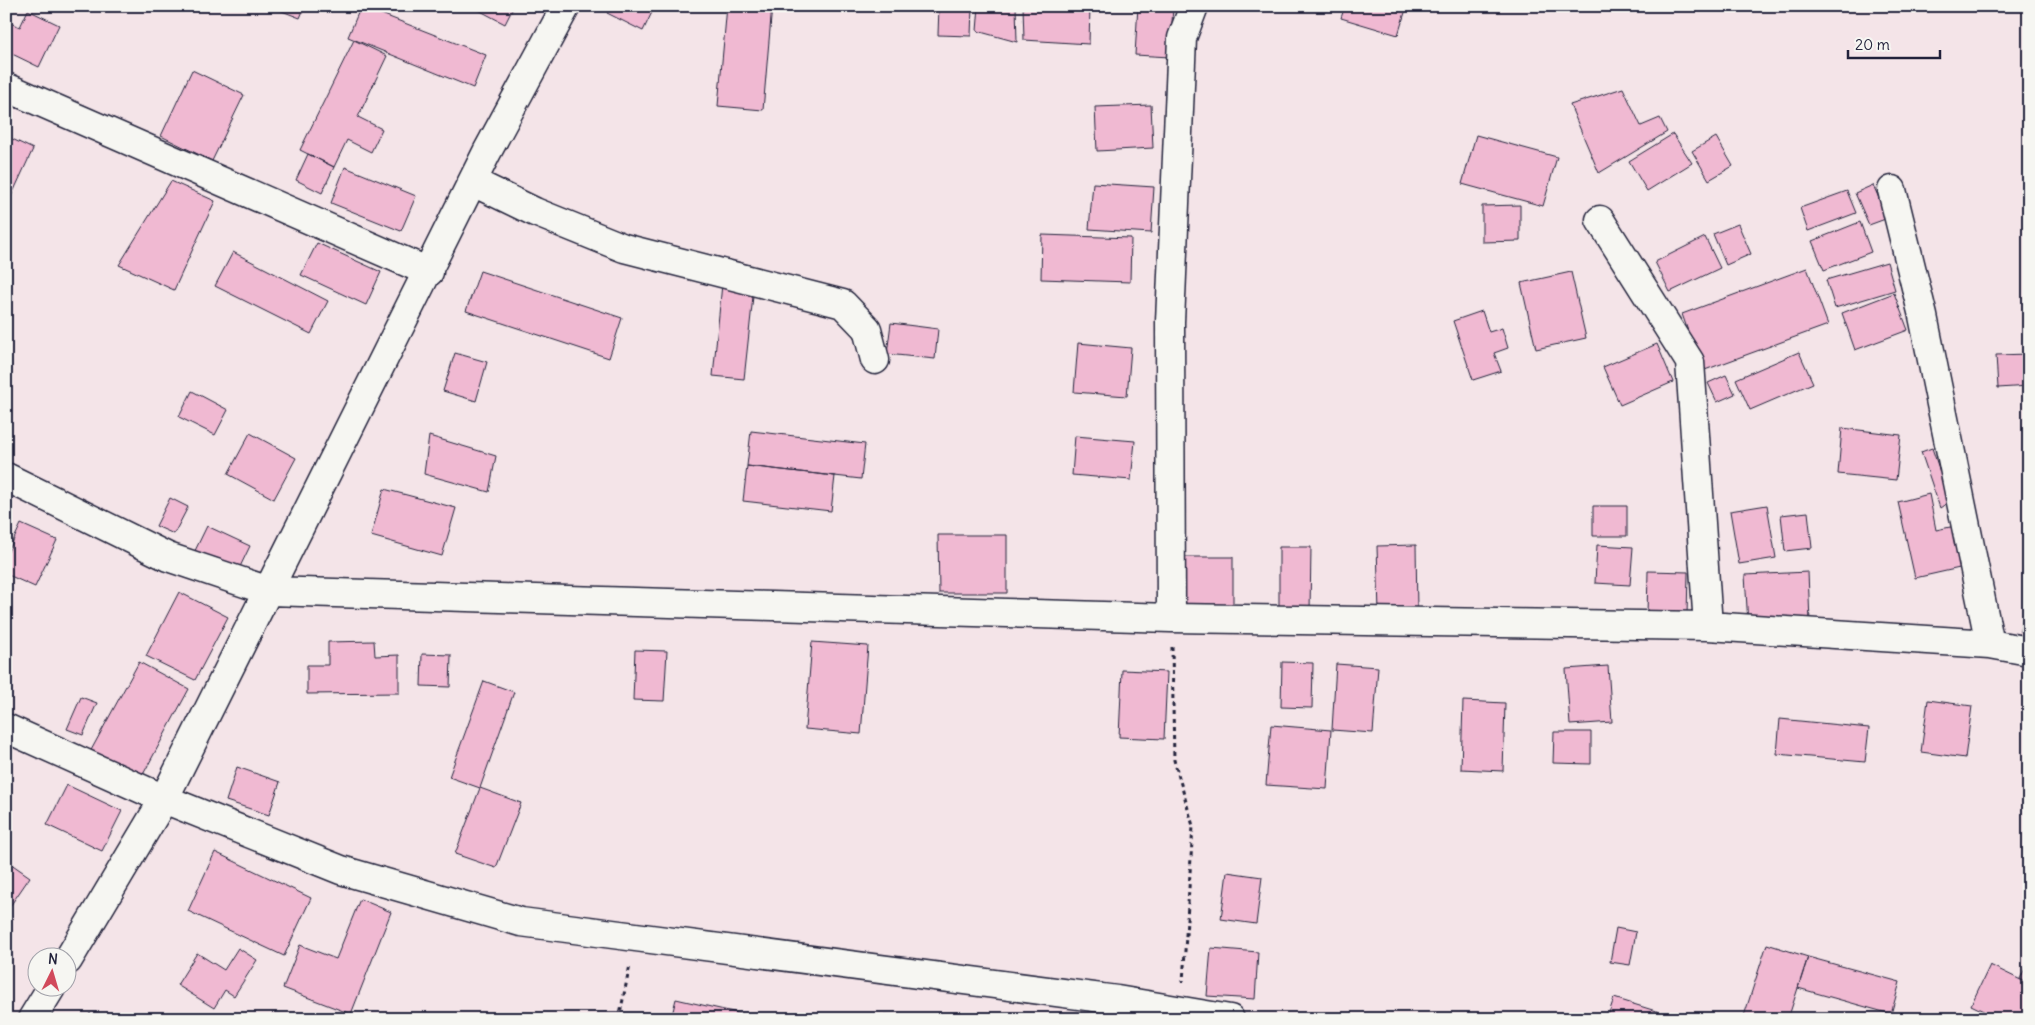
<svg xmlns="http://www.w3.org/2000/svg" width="2035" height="1025" font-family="Delius,sans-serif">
<rect width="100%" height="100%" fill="#f4e4e8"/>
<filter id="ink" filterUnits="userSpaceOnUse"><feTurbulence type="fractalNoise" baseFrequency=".02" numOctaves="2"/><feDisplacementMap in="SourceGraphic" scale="10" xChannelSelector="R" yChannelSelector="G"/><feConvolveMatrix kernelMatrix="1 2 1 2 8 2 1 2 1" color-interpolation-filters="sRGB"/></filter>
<g filter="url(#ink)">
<path fill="#f0b9d2" stroke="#22223b" d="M269,6H305L300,18Z
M361,6L486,55L473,88L348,37Z
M471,6H514L505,24Z
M611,6H655L643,31L607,13Z
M727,6H772L763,110L718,106Z
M939,6H972L971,36L938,35Z
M979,6H1016L1017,42L977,31Z
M1023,6H1090L1089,44L1024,40Z
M1138,6H1173L1170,57L1135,55Z
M1345,6H1407L1398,35L1341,18Z
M28,10L59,25L39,67L6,51V30L10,23L20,27Z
M354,40L387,56L358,117L382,129L371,152L347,140L334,167L300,150Z
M192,70L244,95L212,161L161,136Z
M1623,88L1641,126L1660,118L1667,132L1599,173L1570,105Z
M1151,105L1153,148L1097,151L1095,107Z
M1673,134L1692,163L1647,191L1629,161Z
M1476,135L1557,157L1543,206L1462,184Z
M6,136L33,149L10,199L6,198Z
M1716,137L1733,166L1709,180L1692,151Z
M308,154L334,167L322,193L296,180Z
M345,167L416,196L401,231L331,203Z
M171,181L215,201L174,290L119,265Z
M1093,183L1154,187L1151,233L1089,229Z
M1873,185L1888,218L1869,225L1855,193Z
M1847,191L1856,213L1808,231L1800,208Z
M1520,205V241L1482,242V206Z
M1860,222L1871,252L1824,270L1812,241Z
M1738,224L1751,254L1726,265L1713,234Z
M1042,235L1131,238L1130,282L1041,279Z
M1705,237L1720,268L1670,292L1655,262Z
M317,243L381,272L366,305L301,275Z
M233,252L328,301L311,334L215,286Z
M1887,262L1895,290L1835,308L1826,280Z
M1807,268L1828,325L1702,371L1682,314Z
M480,271L622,318L609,358L466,311Z
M1571,272L1586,338L1536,349L1521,283Z
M722,284L754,287L744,379L713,376Z
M1894,293L1908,330L1855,350L1842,313Z
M1482,311L1489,332L1502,328L1508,348L1494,353L1501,371L1473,380L1453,321Z
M891,323L938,329L935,359L887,354Z
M1078,343L1131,348L1127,396L1074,392Z
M1657,344L1673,382L1620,405L1603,367Z
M1799,352L1813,383L1750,410L1736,379Z
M455,353L487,362L476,401L443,391Z
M2029,354V386L1998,388L1996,355Z
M1726,375L1735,394L1717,402L1708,383Z
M192,391L228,410L215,435L179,417Z
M1842,428L1901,435L1896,480L1838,474Z
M751,431L865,444L861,479L747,466Z
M250,433L296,458L274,499L228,474Z
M429,436L496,456L489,492L424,474Z
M1075,436L1135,441L1131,480L1072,475Z
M1932,448L1950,501L1940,508L1921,452Z
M747,466L835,476L831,511L743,501Z
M384,489L456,508L442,556L371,536Z
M1929,494L1936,530L1955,526L1964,567L1915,578L1898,502Z
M170,498L188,507L174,534L156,526Z
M1767,505L1776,558L1739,564L1730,511Z
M1593,506H1627V536H1593Z
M1808,512L1812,548L1785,551L1781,515Z
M21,524L57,540L35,587L6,574V556Z
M207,526L250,546L237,573L190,561Z
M938,535H1007V593H939Z
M1416,545L1417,612H1379L1377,546Z
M1597,545L1633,547L1630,585L1595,583Z
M1279,547H1311L1310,611H1279Z
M1180,557H1233V613L1180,612Z
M1648,571L1688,572L1687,616L1647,615Z
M1808,572L1810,622L1748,624L1745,575Z
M179,592L228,617L195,680L146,656Z
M2026,601H2029V637L2019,635Z
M374,641L375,656L399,655V693L307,694V665H328V642Z
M812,642L868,646L861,734L805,729Z
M635,650L667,651L664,701L633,700Z
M422,654L451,655L450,687L421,686Z
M139,662L189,689L139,782L89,754Z
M1282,662L1313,663L1312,708L1281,707Z
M1336,664L1378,667L1373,733L1332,730Z
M1608,666L1612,722L1570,725L1566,669Z
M1122,670L1167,672L1164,739L1119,737Z
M484,681L514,692L480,788L449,777Z
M81,697L97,703L83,735L67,729Z
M1928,700L1972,706L1965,758L1921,752Z
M1463,701L1505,703L1503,771L1461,769Z
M1780,719L1869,728L1865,762L1777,754Z
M1271,725L1331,730L1327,789L1266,785Z
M1554,732H1591V764L1553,763Z
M237,767L280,782L269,815L226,801Z
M67,785L122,811L102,851L47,825Z
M480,788L521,803L496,868L455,854Z
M215,852L311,898L284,956L188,911Z
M7,861L30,877L6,912V862Z
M1227,872L1262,877L1256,924L1221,919Z
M360,899L391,912L351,1014L283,988L300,945L336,959Z
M1616,928L1636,932L1630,965L1610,962Z
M1767,944L1808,957L1788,1019H1743Z
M238,948L257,960L234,996L225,990L214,1008L177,985L197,953L224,970Z
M1211,948L1258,952L1255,999L1207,996Z
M1808,957L1900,982L1891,1014L1798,988Z
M2029,960V984L2020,979Z
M1990,965L2029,984V1019H2000L1971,1005Z
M1614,998L1659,1012L1657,1019H1607Z
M676,999L742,1014L741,1019H671Z
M90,1013L96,1019H85Z
M884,1015L910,1016L909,1019H884Z"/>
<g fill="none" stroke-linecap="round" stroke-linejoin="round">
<defs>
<path id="minor" d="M6,87L429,272
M473,182L535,212L624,248L843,304L867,329L875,360
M1892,190L1923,316L1990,644
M1600,220L1690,362L1708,626
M6,477L168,557L269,591L1171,618L1708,626L1990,644L2029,651
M1171,618L1170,322L1182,38L1194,6
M6,728L164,799L341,870L521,922L1117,1000L1230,1019
M68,960L164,799L487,152L566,6
M32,1019L51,988"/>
</defs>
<use href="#minor" stroke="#22223b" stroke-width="31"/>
<path stroke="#22223b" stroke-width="3" stroke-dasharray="4 4" stroke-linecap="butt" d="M1172,647L1174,760L1193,826L1183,982
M619,1019L630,965"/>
<use href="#minor" stroke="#f6f6f2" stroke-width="28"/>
</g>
</g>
<rect width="2035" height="1025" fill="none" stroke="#f6f6f2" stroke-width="25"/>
<rect x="12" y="12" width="2010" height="1000" fill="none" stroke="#22223b" stroke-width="2" filter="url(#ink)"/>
<g transform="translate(52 972) rotate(5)"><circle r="24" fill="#f6f6f2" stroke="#a1a1a9"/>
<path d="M0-4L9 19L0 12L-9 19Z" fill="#d1495b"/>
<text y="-8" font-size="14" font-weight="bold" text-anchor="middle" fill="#22223b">N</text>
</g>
<path d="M1848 50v8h92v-8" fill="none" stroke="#22223b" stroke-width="2.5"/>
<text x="1855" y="50" font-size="15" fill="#22223b" stroke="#f6f6f2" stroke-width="4" paint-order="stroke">20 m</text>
</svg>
